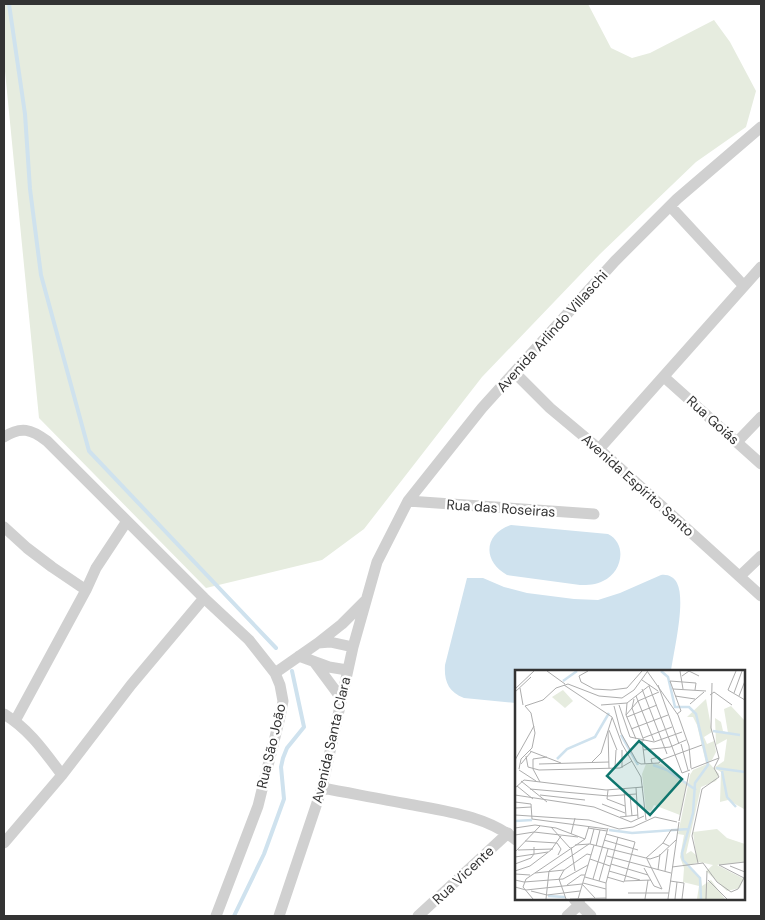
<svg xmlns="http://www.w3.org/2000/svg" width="765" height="920" font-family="'DM Sans',sans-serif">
<rect width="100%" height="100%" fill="#fff"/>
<path fill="#e6ecdf" d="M4,4H588L611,48L632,58L650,53L714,20L730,42L756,91L746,127L696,162L600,254L482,377L364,529L322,560L206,588L39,418L4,61Z"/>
<path fill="#cfe2ee" d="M511,525L608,534C628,544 622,573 603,581C596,585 588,585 580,585L507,575C482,561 484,534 511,525Z
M661,575C668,574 674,577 677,583C686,601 674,650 671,671H516V703L464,698C448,692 444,681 445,665L467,578H483L504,587L527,593L574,599L598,600L620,593Z"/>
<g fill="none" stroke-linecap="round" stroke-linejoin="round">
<path stroke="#cfe2ee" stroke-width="4" d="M9,4L25,114L30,189L41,275L89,451L276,648
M234,916L264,854L284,799L281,767L283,758L287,748L304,727L292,671"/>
<path stroke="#d0d0d0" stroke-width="11" d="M670,206L744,286
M515,373L550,408L599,449L761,596
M664,377L761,464
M4,437C21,426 31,429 47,441L204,598L249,640L275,673L280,685L283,701L280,717L258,806L216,916
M737,442L761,417
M599,449L761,267
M408,501L594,514
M4,527L27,548L52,567L86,590L96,568L127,521
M740,576L761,556
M318,643L342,624L365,601
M299,656L329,667L347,670
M315,663L341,698
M275,673L318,643L330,642L353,647
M4,714C30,730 44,751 62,775
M15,721L86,590
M322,788C350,793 379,799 408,804C445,811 487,816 516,840
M4,843L62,775L131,685L204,598
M574,899L591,916
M279,916L322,788L353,647L377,562L408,501L482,408L615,261L677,199L761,127
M418,916L508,833
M567,916L580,904"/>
</g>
<g text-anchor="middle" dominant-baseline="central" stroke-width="5" stroke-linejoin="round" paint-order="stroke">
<g font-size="14" fill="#333" stroke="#fff">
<text transform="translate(552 331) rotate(-48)">Avenida Arlindo Villaschi</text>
<text transform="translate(713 420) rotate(42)">Rua Goiás</text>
<text transform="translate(638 485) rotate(42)">Avenida Espírito Santo</text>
<text transform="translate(501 508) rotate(4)">Rua das Roseiras</text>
<text transform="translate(331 740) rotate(-77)">Avenida Santa Clara</text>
<text transform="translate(271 746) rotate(-77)">Rua São João</text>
<text transform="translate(463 875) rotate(-43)">Rua Vicente</text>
</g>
</g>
<g transform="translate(515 670)">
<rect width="230" height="230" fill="#fff"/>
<path d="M48,20L58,31L50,38L37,27ZM191,29L197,62L189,67L192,74L199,71L201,82L197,90L191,93L182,55L178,47H172ZM216,36L230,51L229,139L213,130L205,132L206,102L199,98L209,91L212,69L201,75L200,48L206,52L208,61L213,63L209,39ZM194,93L204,104L201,111L186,117L171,184L176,181L181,185L178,162L202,159L212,168L230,174V192L202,195L229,209L225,218L212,221L191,201L198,195L184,192L172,196L186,209L187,216L196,210L210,229H182L184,216L168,212L169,198L165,187L169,165L163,164L175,105L178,100ZM131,94H146L172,113L165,145L139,135L136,141L131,140L127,104Z" fill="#e6ecdf"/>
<path fill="none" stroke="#cfe2ee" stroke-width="2.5" d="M146,1L153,7L160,37H174L181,44L193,95L180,113L178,143L167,183L168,190L185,208L186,229M48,11L62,1M198,61L225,65M106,65L123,95M42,89L52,79L80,67L94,43M138,95L152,100L181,120M201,98L230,102M207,101L212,127L221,137M0,151L17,150M94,160L117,163L173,159M33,226L50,227"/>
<path fill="none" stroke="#adadad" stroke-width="1" d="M32,1L50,14M73,1L64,6L66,12L79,19L96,20L112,18L127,1M132,1L163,45L174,76L176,98M165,1L168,19M221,1L213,20L230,30M167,6L174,1L184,6M127,10L143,21M49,15L97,47L107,74L126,107L131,150M143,15L164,74M134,16L167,103L175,100M5,18L8,35M0,19L19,1M127,19L152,84M158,19L191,21M0,22L16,7M219,23L227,1M195,25L199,22L217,35M121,26L139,71M160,26L180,29M224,26L230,11M119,29L117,38L129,71M112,33L111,45L121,69M175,34L189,22M86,35L112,33L135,15M104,35L115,67L139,72L167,62M99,36L106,63L122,92L126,94L144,93L146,90L144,87L136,89L137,93M162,44L166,41L155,11L181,13L180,20M111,45L123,31L144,22M112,47L142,35M116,59L153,45M94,60L102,80M93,61L94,98M128,68L157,57M127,70L130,94M166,74L173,100M107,80V98M128,80L155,77L171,70M15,81L46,93M11,86L13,97L24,100L105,98L117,91M0,90L19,56M146,90L187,75M77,92L86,83L97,48M6,94L16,82M24,94L94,92M100,98L101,80M4,99L6,89L17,78L20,63L16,43L10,36L28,30L41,18L53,14L84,26L107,28L119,20L132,2M176,99L204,88L196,58L197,13M4,100L21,111M6,111L32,132M25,112L18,99V89L32,87M2,116L18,129M0,118L9,110L91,120L128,117M121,118L123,148M15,119L94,126L121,124M109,119L111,146M93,120L92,129L110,136M0,125L79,137L116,152L129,146M25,125L70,130M115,125L117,146M0,132L16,134L17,149L92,159M87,134L110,143M0,138L16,137M0,145L74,150L104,159L118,157L140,147L162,152M105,147L123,145M164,151L174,103M36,157L55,178M0,158L20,155L41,158L70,169M73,158L92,161M56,164L60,148M91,164L120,172L109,212L92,207M0,165L19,162L63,167M89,170L123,180M10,171L42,173L46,179L43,185M75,174L79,159M60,175L75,174L135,189L144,186L161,170M81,176L85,160M154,176L148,173L156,160H163M56,177L60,201M3,180L38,179M0,182L25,156M92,186L156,203M0,187L33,182M131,188L148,173M75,189L95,196M183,193L177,166L187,119L204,107L199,98L204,88M0,194L16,188L19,184V177M96,194L133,205M204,195L229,208M204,195L230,192M215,196L230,202M157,197L188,193L202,212L216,222L223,219L230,206M129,198L139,216L147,219L132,189M49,200L44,209L51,229M143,200L145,184M0,201L15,196L36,180L46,166M94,201L125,210M150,201L153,179M20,203L49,200L72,184L76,185M0,204L15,205M70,207L91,213M78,209L93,158M0,210L9,212L48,209L73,195M193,210L212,229M84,211L93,179M110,211L136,210M155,211L169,213L167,229M68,213L91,219M52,215L66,205H70M0,217L11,220L67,214L80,228M16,221L32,225L65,221M113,223H154M18,229L8,217L11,209L70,169L74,156M31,229L34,201L74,174M55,229L91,228M63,229L79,175M91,229V213L103,167M130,229L133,210M153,229L164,152M160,229L162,212M191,229L192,201"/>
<path fill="#0f766e" fill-opacity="0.15" stroke="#0f766e" stroke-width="2.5" d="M124,71L167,109L135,145L92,106Z"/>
<rect width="230" height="230" fill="none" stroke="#333" stroke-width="2.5"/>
</g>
<rect width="765" height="920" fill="none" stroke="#333333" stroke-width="10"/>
</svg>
